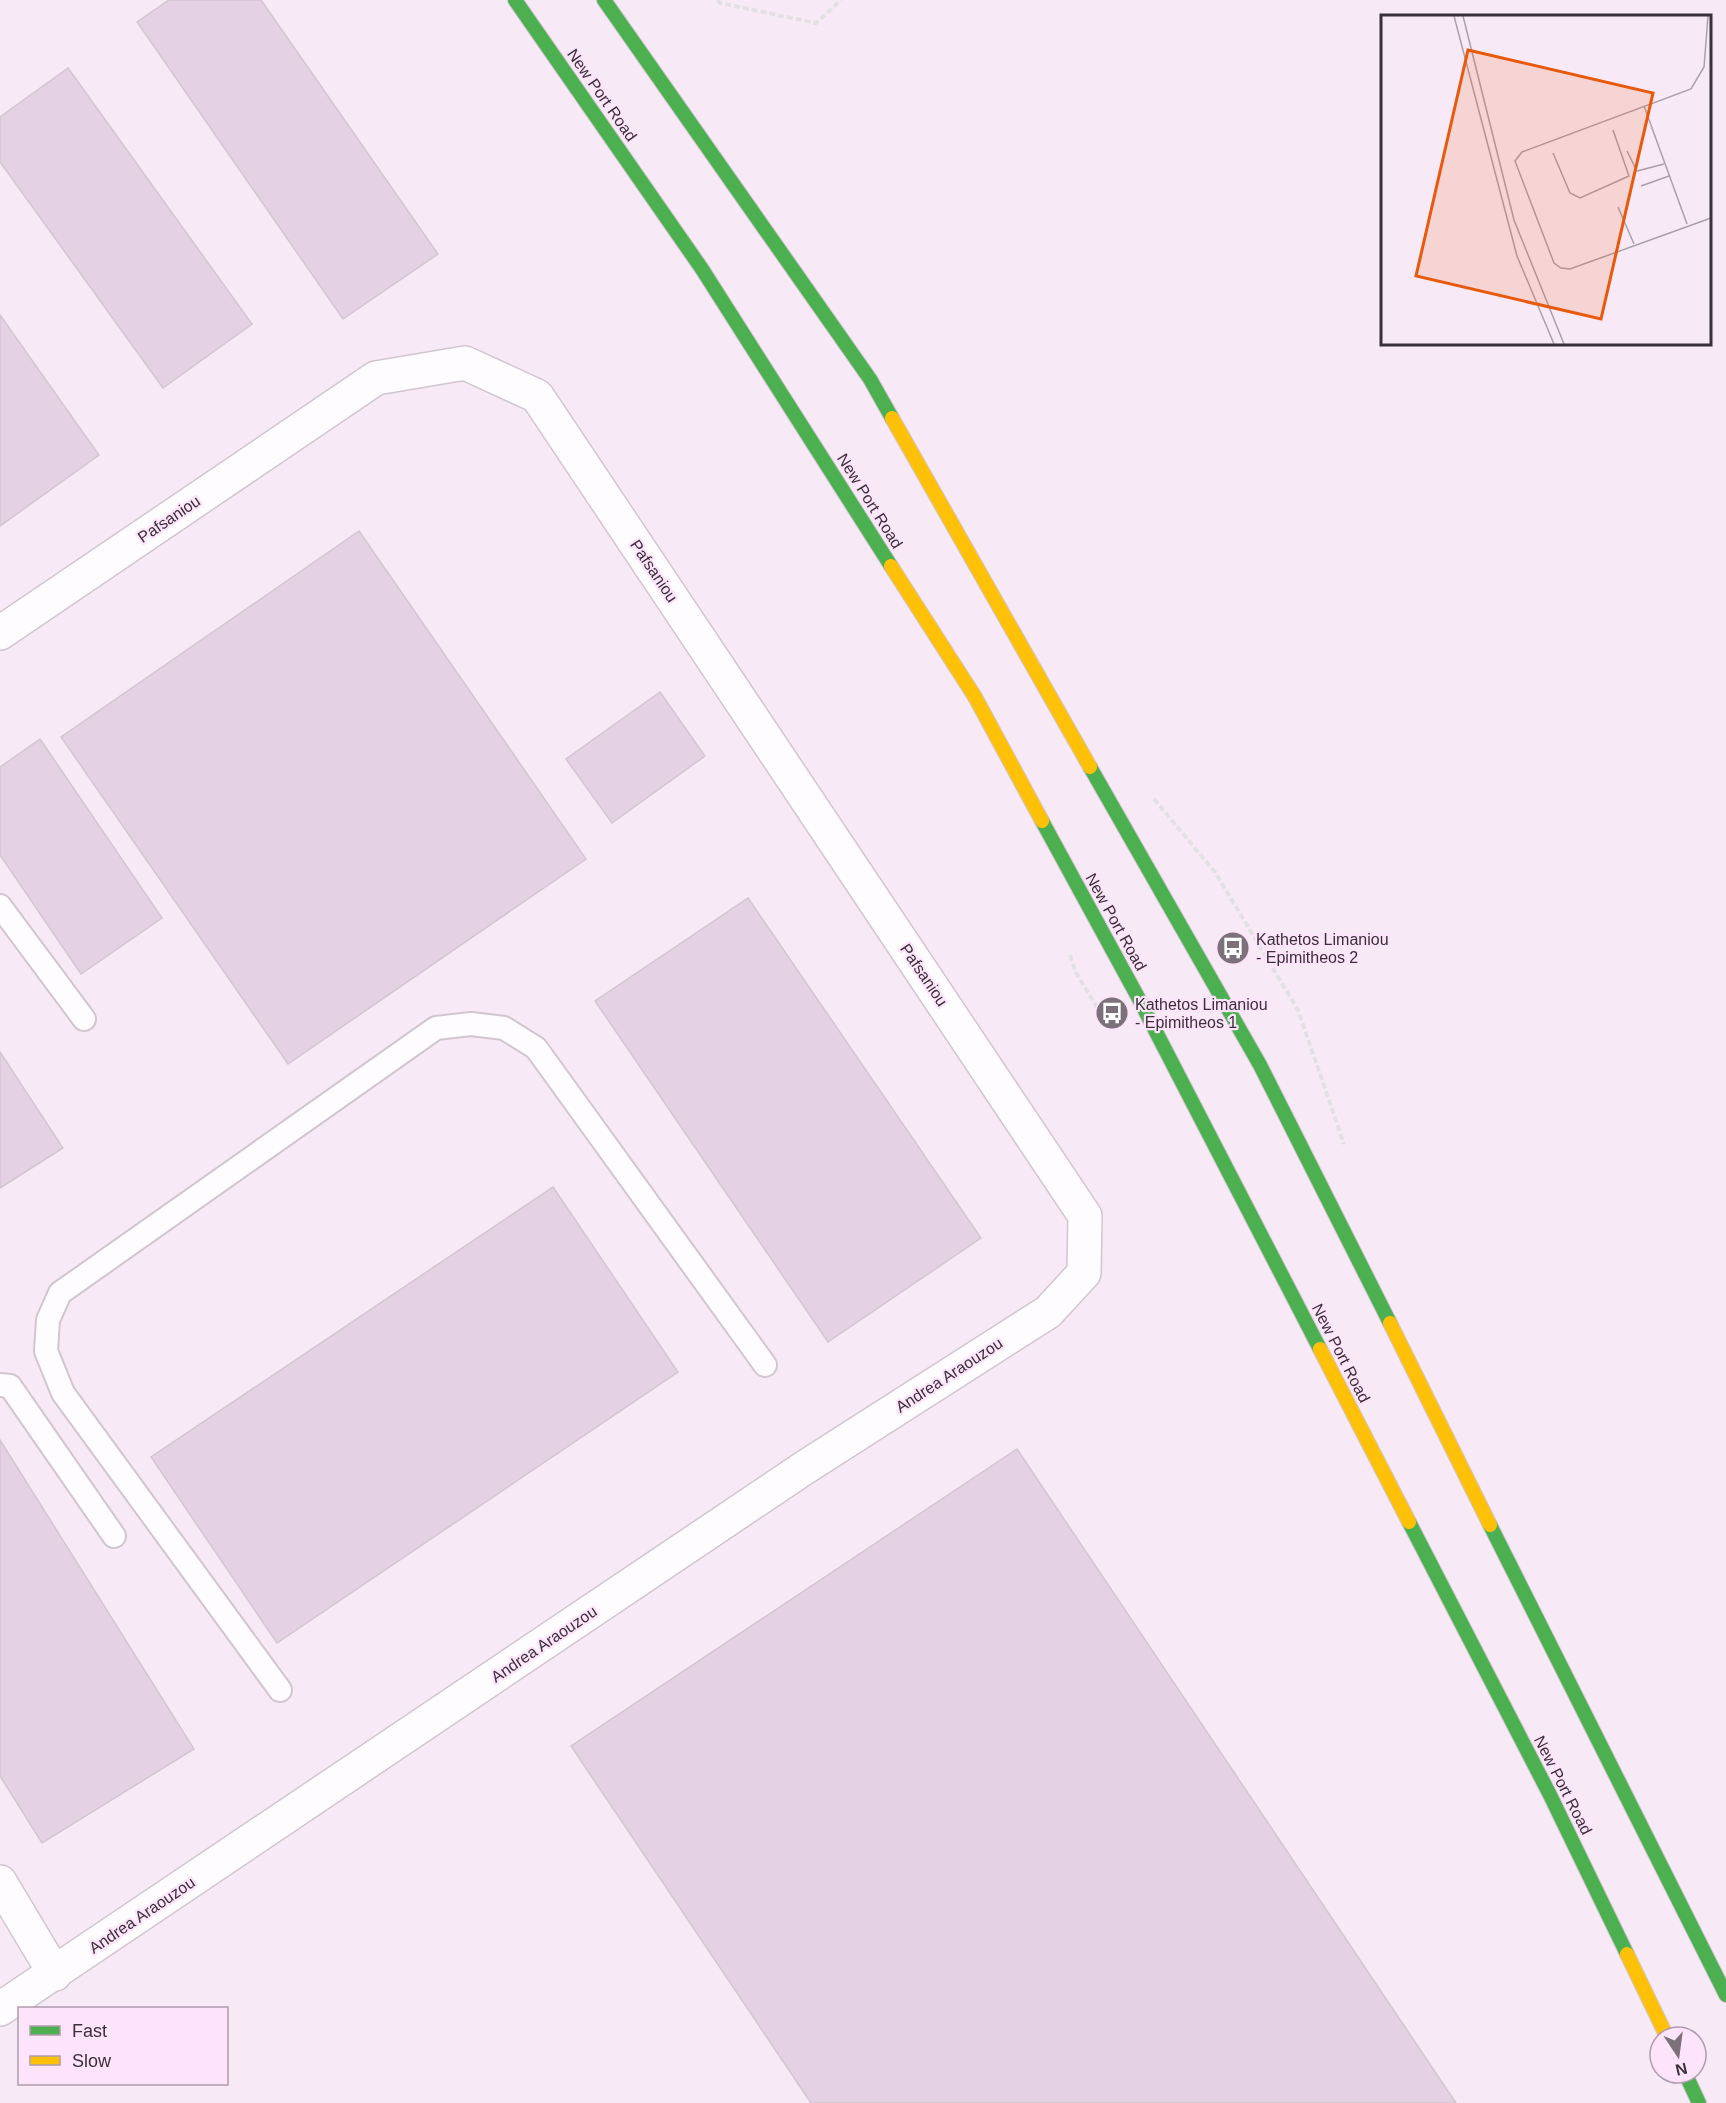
<svg xmlns="http://www.w3.org/2000/svg" width="1726" height="2103" font-family="Helvetica,sans-serif">
<rect width="100%" height="100%" fill="#f7eaf6"/>
<path fill="#e5d1e4" stroke="#d2c7d1" stroke-width="1.5" d="M169,0H261L438,254L343,319L137,22Z
M68,68L252,324L163,388L0,162V117Z
M0,315L99,455L0,526Z
M359,531L586,859L288,1064L61,737Z
M660,692L705,756L612,823L566,759Z
M40,739L162,918L81,974L0,855V767Z
M748,898L981,1238L828,1342L595,1001Z
M0,1052L63,1148L0,1188Z
M553,1187L678,1372L277,1643L151,1457Z
M0,1440L194,1749L42,1843L0,1776Z
M1017,1449L1456,2103H811L571,1746Z"/>
<g fill="none" stroke-linecap="round" stroke-linejoin="round">
<defs>
<path id="lane" d="M0,906L84,1019
M0,1385L10,1386L114,1536
M280,1690L63,1393L46,1351L48,1320L60,1293L436,1028L471,1024L504,1028L536,1048L765,1365"/>
<path id="street" d="M0,633L376,378L465,363L537,396L1085,1216L1084,1273L1048,1312L804,1468L0,2009
M0,1882L55,1974"/>
<path id="fast" d="M515,0L702,269L891,566
M604,0L870,379L892,418
M1090,767L1260,1065L1390,1323
M1042,821L1139,999L1320,1349
M1409,1522L1550,1795L1627,1954
M1490,1525L1726,1995
M1685,2073L1699,2103"/>
<path id="slow" d="M892,418L1090,767
M891,566L975,697L1042,821
M1390,1323L1490,1525
M1320,1349L1409,1522
M1627,1954L1667,2037"/>
</defs>
<use href="#lane" stroke="#d1c6d0" stroke-width="26"/>
<use href="#street" stroke="#d1c6d0" stroke-width="36"/>
<use href="#fast" stroke="#d1c6d0" stroke-width="16"/>
<use href="#slow" stroke="#d1c6d0" stroke-width="16"/>
<path stroke="#e3e0e3" stroke-width="4" stroke-dasharray="6 3" stroke-linecap="butt" d="M718,0L720,3L816,23L841,0
M1154,799L1215,872L1298,1010L1344,1144
M1070,955L1076,973L1103,1017"/>
<use href="#lane" stroke="#fefcfe" stroke-width="22"/>
<use href="#street" stroke="#fefcfe" stroke-width="33"/>
<use href="#fast" stroke="#4caf50" stroke-width="14"/>
<use href="#slow" stroke="#ffc107" stroke-width="14"/>
</g>
<defs>
<symbol id="bus-disc" viewBox="-11 -11 22 22"><circle r="9.5" fill="#7c717b" stroke="#fde4fb"/><path d="M-5-6H5V4H4V6H2V4H-2V6H-4V4H-5ZM-3.5-4V0h7V-4ZM-3.5 1.2v1.5H-2V1.2ZM2 1.2v1.5H3.5V1.2Z" fill="#fff"/></symbol>
</defs>
<g fill-rule="evenodd">
<use href="#bus-disc" x="1214" y="929" width="38" height="38"/>
<use href="#bus-disc" x="1093" y="994" width="38" height="38"/>
</g>
<g text-anchor="middle" dominant-baseline="central" stroke-width="4.5" stroke-linejoin="round" paint-order="stroke">
<g font-size="16" fill="#393039" stroke="#fde4fb">
<text transform="translate(602 95) rotate(55)">New Port Road</text>
<text transform="translate(870 501) rotate(58)">New Port Road</text>
<text transform="translate(169 519) rotate(-34)">Pafsaniou</text>
<text transform="translate(654 571) rotate(56)">Pafsaniou</text>
<text transform="translate(1116 922) rotate(61)">New Port Road</text>
<text transform="translate(924 975) rotate(56)">Pafsaniou</text>
<text transform="translate(1341 1353) rotate(63)">New Port Road</text>
<text transform="translate(949 1375) rotate(-33)">Andrea Araouzou</text>
<text transform="translate(544 1644) rotate(-34)">Andrea Araouzou</text>
<text transform="translate(1563 1785) rotate(63)">New Port Road</text>
<text transform="translate(142 1915) rotate(-34)">Andrea Araouzou</text>
</g>
<g font-size="16" fill="#393039" stroke="#fde4fb" text-anchor="start">
<text x="1256" y="939">Kathetos Limaniou<tspan x="1256" dy="18">- Epimitheos 2</tspan></text>
<text x="1135" y="1004">Kathetos Limaniou<tspan x="1135" dy="18">- Epimitheos 1</tspan></text>
</g>
</g>
<g transform="translate(1381 15)">
<rect width="330" height="330" fill="#f7eaf6"/>
<path fill="none" stroke="#aba0aa" stroke-width="1.5" d="M73,1L136,241L173,329M82,1L133,205L183,329M327,1L323,52L310,74L141,137L134,146L173,248L180,253L189,254L330,203M263,91L306,209M246,136L256,156L283,149M172,138L189,178L199,183L248,161L232,115M260,171L288,161M237,192L253,229"/>
<path fill="#e8590c" fill-opacity="0.15" stroke="#e8590c" stroke-width="3" d="M87,35L272,78L220,304L35,261Z"/>
<rect width="330" height="330" fill="none" stroke="#393039" stroke-width="3"/>
</g>
<rect x="18" y="2007" width="210" height="78" fill="#fde4fb" stroke="#af9cad" stroke-width="1.5"/>
<rect x="30" y="2026" width="30" height="9" fill="#4caf50" stroke="#af9cad" stroke-width="1.5"/>
<text x="72" y="2037" font-size="18" fill="#393039">Fast</text>
<rect x="30" y="2056" width="30" height="9" fill="#ffc107" stroke="#af9cad" stroke-width="1.5"/>
<text x="72" y="2067" font-size="18" fill="#393039">Slow</text>
<g transform="translate(1678 2055) rotate(167)"><circle r="28" fill="#fde4fb" stroke="#af9cad" stroke-width="1.5"/>
<path d="M0-4.5L10 22L0 15L-10 22Z" fill="#7c717b"/>
<text y="-9" font-size="16" font-weight="bold" text-anchor="middle" fill="#393039">N</text>
</g>
</svg>
